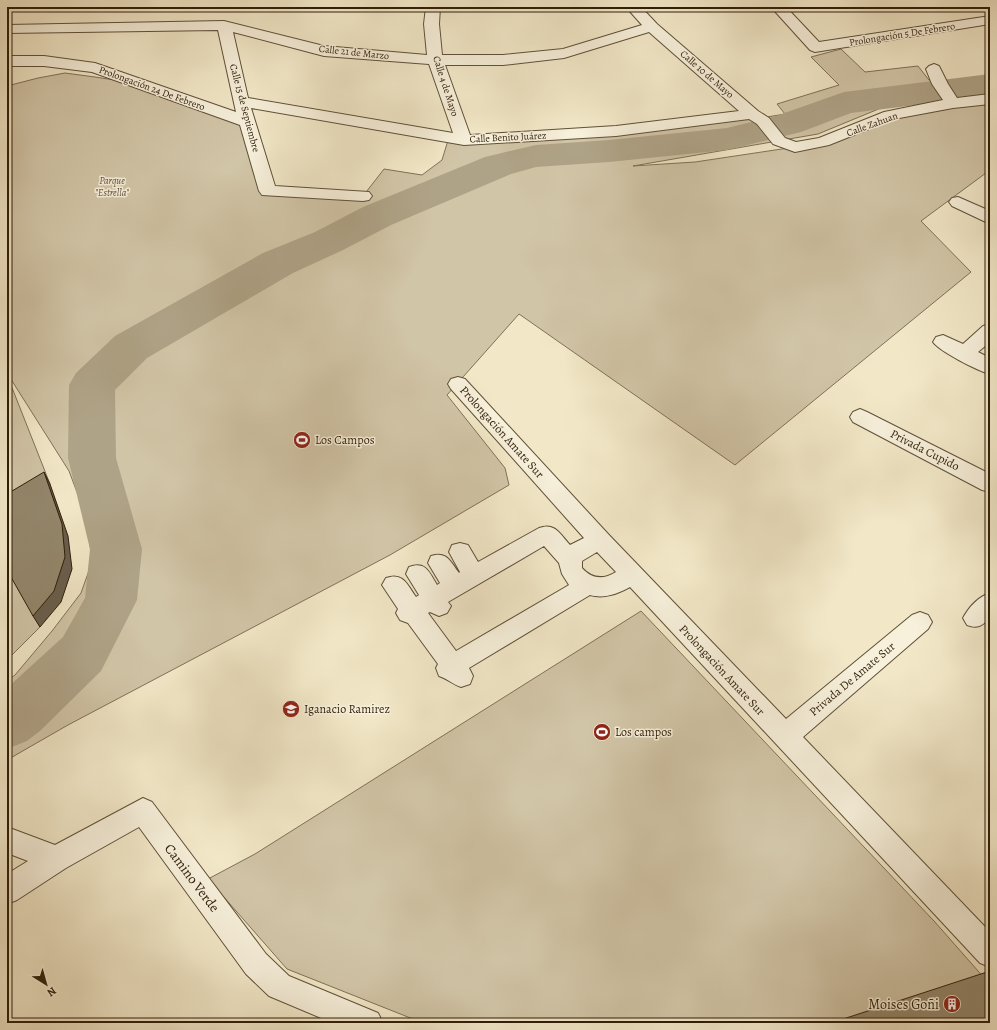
<svg xmlns="http://www.w3.org/2000/svg" width="997" height="1030" font-family="Alegreya,serif">
<rect width="100%" height="100%" fill="#f2e8c8"/>
<filter id="stains"><feTurbulence type="fractalNoise" baseFrequency=".005" numOctaves="4"/><feColorMatrix values="0 0 0 0 .2 0 0 0 0 .09 0 0 0 0 .02 0 0 0 .5 -.17"/></filter>
<radialGradient id="worn" r=".72"><stop offset=".6" stop-color="#630" stop-opacity="0"/><stop offset="1" stop-color="#630" stop-opacity=".3"/></radialGradient>
<path fill="#d1c5a7" stroke="#807158" d="M841,49L865,72L918,66L929,80L940,84L990,81V93L881,108L818,134L633,166L695,162L795,147L890,115L990,99V170L921,221L971,272L735,465L519,314L447,395L505,468L509,485L390,555L68,725L7,760V681L15,675L52,631L81,593L92,562L87,519L69,471L7,373V86L38,78L65,73L95,77L141,84L248,122L268,190L363,196L384,169L422,175L442,160L449,137L464,140L752,114L767,117L785,114L777,104L839,85L811,57Z
M7,375L50,484L7,511Z
M7,569L40,627L7,660Z
M641,611L934,921L986,980L855,1023H423L287,969L208,879L255,854Z"/>
<g fill="none" stroke-linecap="round" stroke-linejoin="round">
<path fill="#afa387" fill-rule="evenodd" d="M990,74V96L851,113L801,132L727,150L609,162L536,167L511,174L391,225L343,250L293,273L147,358L115,390L116,458L142,549L137,600L101,671L40,731L27,741L7,749V688L63,637L85,598L90,549L68,458L69,385L76,373L115,336L263,253L315,232L363,207L485,157L536,145L609,140L727,128L776,116L844,92Z"/>
<defs>
<path id="street" d="M426,7H440L439,24L442,55H503L563,49L642,25L626,7H641L657,24L758,111L769,118L785,138L796,142L819,138L884,112L943,100L932,84L926,69L929,66L934,64L939,66L948,84L957,98L990,94V104L953,108L894,119L829,145L795,152L773,144L757,124L749,119L616,136L464,145L251,108L275,186L369,192L372,196L369,200L363,201L262,195L259,191L240,125L92,72L44,66H7V56H44L95,63L236,112L218,30L7,33V25L224,21L324,46L427,55L424,24ZM233,32L324,56L429,64L453,133L248,98ZM649,32L739,111L616,126L470,135L445,65H503L564,58Z
M771,7H786L819,42L990,16V24L815,52L810,50Z
M958,197L990,211V224L952,206L949,202L952,198Z
M990,324V342L978,352L990,358V374C978,371 939,351 933,342L936,337L943,335L963,344L983,326Z
M458,377L465,379L609,535L786,719L912,615L920,612L928,615L932,622L928,629L803,737L990,932V967L980,963L630,587C617,594 604,599 590,595L469,668L473,676L470,684L461,687C452,684 448,679 439,676L436,668L438,664L408,623L400,620L396,613L398,609L382,585L386,578C403,572 407,584 416,597L419,595L406,574L409,567C426,561 429,572 437,585L440,583L428,563L431,556C447,551 450,561 459,573L460,572L449,552L452,545L460,543L468,545L478,562L539,528C555,522 560,534 570,545L584,538L451,389L448,384L451,379ZM544,546L559,563L562,574L569,585L456,651L428,613L430,612L439,616L447,613L451,606L448,602ZM597,552L616,572C603,580 592,579 582,568V561Z
M860,409L867,412L990,474V492L982,490L853,422L850,417L853,412Z
M990,593V618C982,626 977,629 967,625L963,618C969,607 978,597 990,593Z
M143,798L152,802L266,954L289,976L378,1013L383,1023H333L269,996L246,974L139,827L66,868L17,900L7,904V874L28,861L7,853V827L55,845Z"/>
</defs>
<use href="#street" stroke="#5f5038" stroke-width="2"/>
<use href="#street" fill="#f7f0db" fill-rule="evenodd"/>
</g>
<path fill="#685e4c" stroke="#2e1d08" d="M44,472L50,484L68,536L72,569L61,602L40,627L33,616Z"/>
<path fill="#94876c" stroke="#2e1d08" d="M44,472L62,524L65,557L54,591L33,616L7,570V494Z
M990,971V1023H831Z"/>
<defs>
<symbol id="stadium-disc" viewBox="-11 -11 22 22"><circle r="9.5" fill="#8f2418" stroke="#f7f0db"/><path d="M0-5a6.5 5 0 1 0 0 10a6.5 5 0 1 0 0-10ZM-3.5-1.8h7v3.6h-7Z" fill="#fff"/></symbol>
<symbol id="school-disc" viewBox="-11 -11 22 22"><circle r="9.5" fill="#8f2418" stroke="#f7f0db"/><path d="M0-5L7-2L0 1L-7-2ZM-4 1L0 2.5L4 1V4Q0 6-4 4Z" fill="#fff"/></symbol>
<symbol id="building-disc" viewBox="-11 -11 22 22"><circle r="9.5" fill="#8f2418" stroke="#f7f0db"/><path d="M-4-6H4V6H1V3H-1V6H-4ZM-2.5-4.3h1.7v1.8h-1.7ZM.8-4.3h1.7v1.8H.8ZM-2.5-1h1.7V.8h-1.7ZM.8-1h1.7V.8H.8Z" fill="#fff"/></symbol>
</defs>
<g fill-rule="evenodd">
<use href="#stadium-disc" x="292" y="430" width="20" height="20"/>
<use href="#school-disc" x="281" y="699" width="20" height="20"/>
<use href="#stadium-disc" x="592" y="722" width="20" height="20"/>
<use href="#building-disc" x="942" y="994" width="20" height="20"/>
</g>
<g text-anchor="middle" dominant-baseline="central" stroke-width="3" stroke-linejoin="round" paint-order="stroke">
<g font-size="10" fill="#2e1d08" stroke="#f7f0db">
<text transform="translate(902 34) rotate(-9)">Prolongación 5 De Febrero</text>
<text transform="translate(354 52) rotate(6)">Calle 21 de Marzo</text>
<text transform="translate(707 74) rotate(41)">Calle 10 de Mayo</text>
<text transform="translate(446 86) rotate(72)">Calle 4 de Mayo</text>
<text transform="translate(152 88) rotate(20)">Prolongación 24 De Febrero</text>
<text transform="translate(245 108) rotate(75)">Calle 15 de Septiembre</text>
<text transform="translate(872 124) rotate(-20)">Calle Zahuan</text>
<text transform="translate(508 137) rotate(-3)">Calle Benito Juárez</text>
</g>
<g font-size="10" font-style="italic" fill="#5f4f38" stroke="#f7f0db">
<text x="112" y="180">Parque<tspan x="112" dy="12">"Estrella"</tspan></text>
</g>
<g font-size="12" fill="#2e1d08" stroke="#f7f0db">
<text transform="translate(502 432) rotate(48)">Prolongación Amate Sur</text>
<text transform="translate(925 450) rotate(27)">Privada Cupido</text>
<text transform="translate(722 670) rotate(47)">Prolongación Amate Sur</text>
<text transform="translate(852 679) rotate(-40)">Privada De Amate Sur</text>
</g>
<g font-size="12" fill="#2e1d08" stroke="#f7f0db" text-anchor="start">
<text x="315" y="440">Los Campos</text>
<text x="304" y="709">Iganacio Ramirez</text>
<text x="615" y="732">Los campos</text>
</g>
<g font-size="14" fill="#2e1d08" stroke="#f7f0db">
<text transform="translate(192 878) rotate(53)">Camino Verde</text>
</g>
<g font-size="14" fill="#2e1d08" stroke="#f7f0db" text-anchor="end">
<text x="939" y="1004">Moises Goñi</text>
</g>
</g>
<rect width="997" height="1030" fill="none" stroke="#f2e8c8" stroke-width="24"/>
<rect x="8" y="8" width="981" height="1014" fill="none" stroke="#2e1d08" stroke-width="2"/>
<rect x="12" y="12" width="973" height="1006" fill="none" stroke="#2e1d08"/>
<g transform="translate(46 984) rotate(143)" stroke="#f7f0db" stroke-width="3" paint-order="stroke">
<path d="M0-3L7 15L0 10L-7 15Z" fill="#2e1d08"/>
<text y="-6" font-size="11" font-weight="bold" text-anchor="middle" fill="#2e1d08">N</text>
</g>
<rect width="100%" height="100%" filter="url(#stains)"/>
<rect width="100%" height="100%" fill="url(#worn)"/>
</svg>
